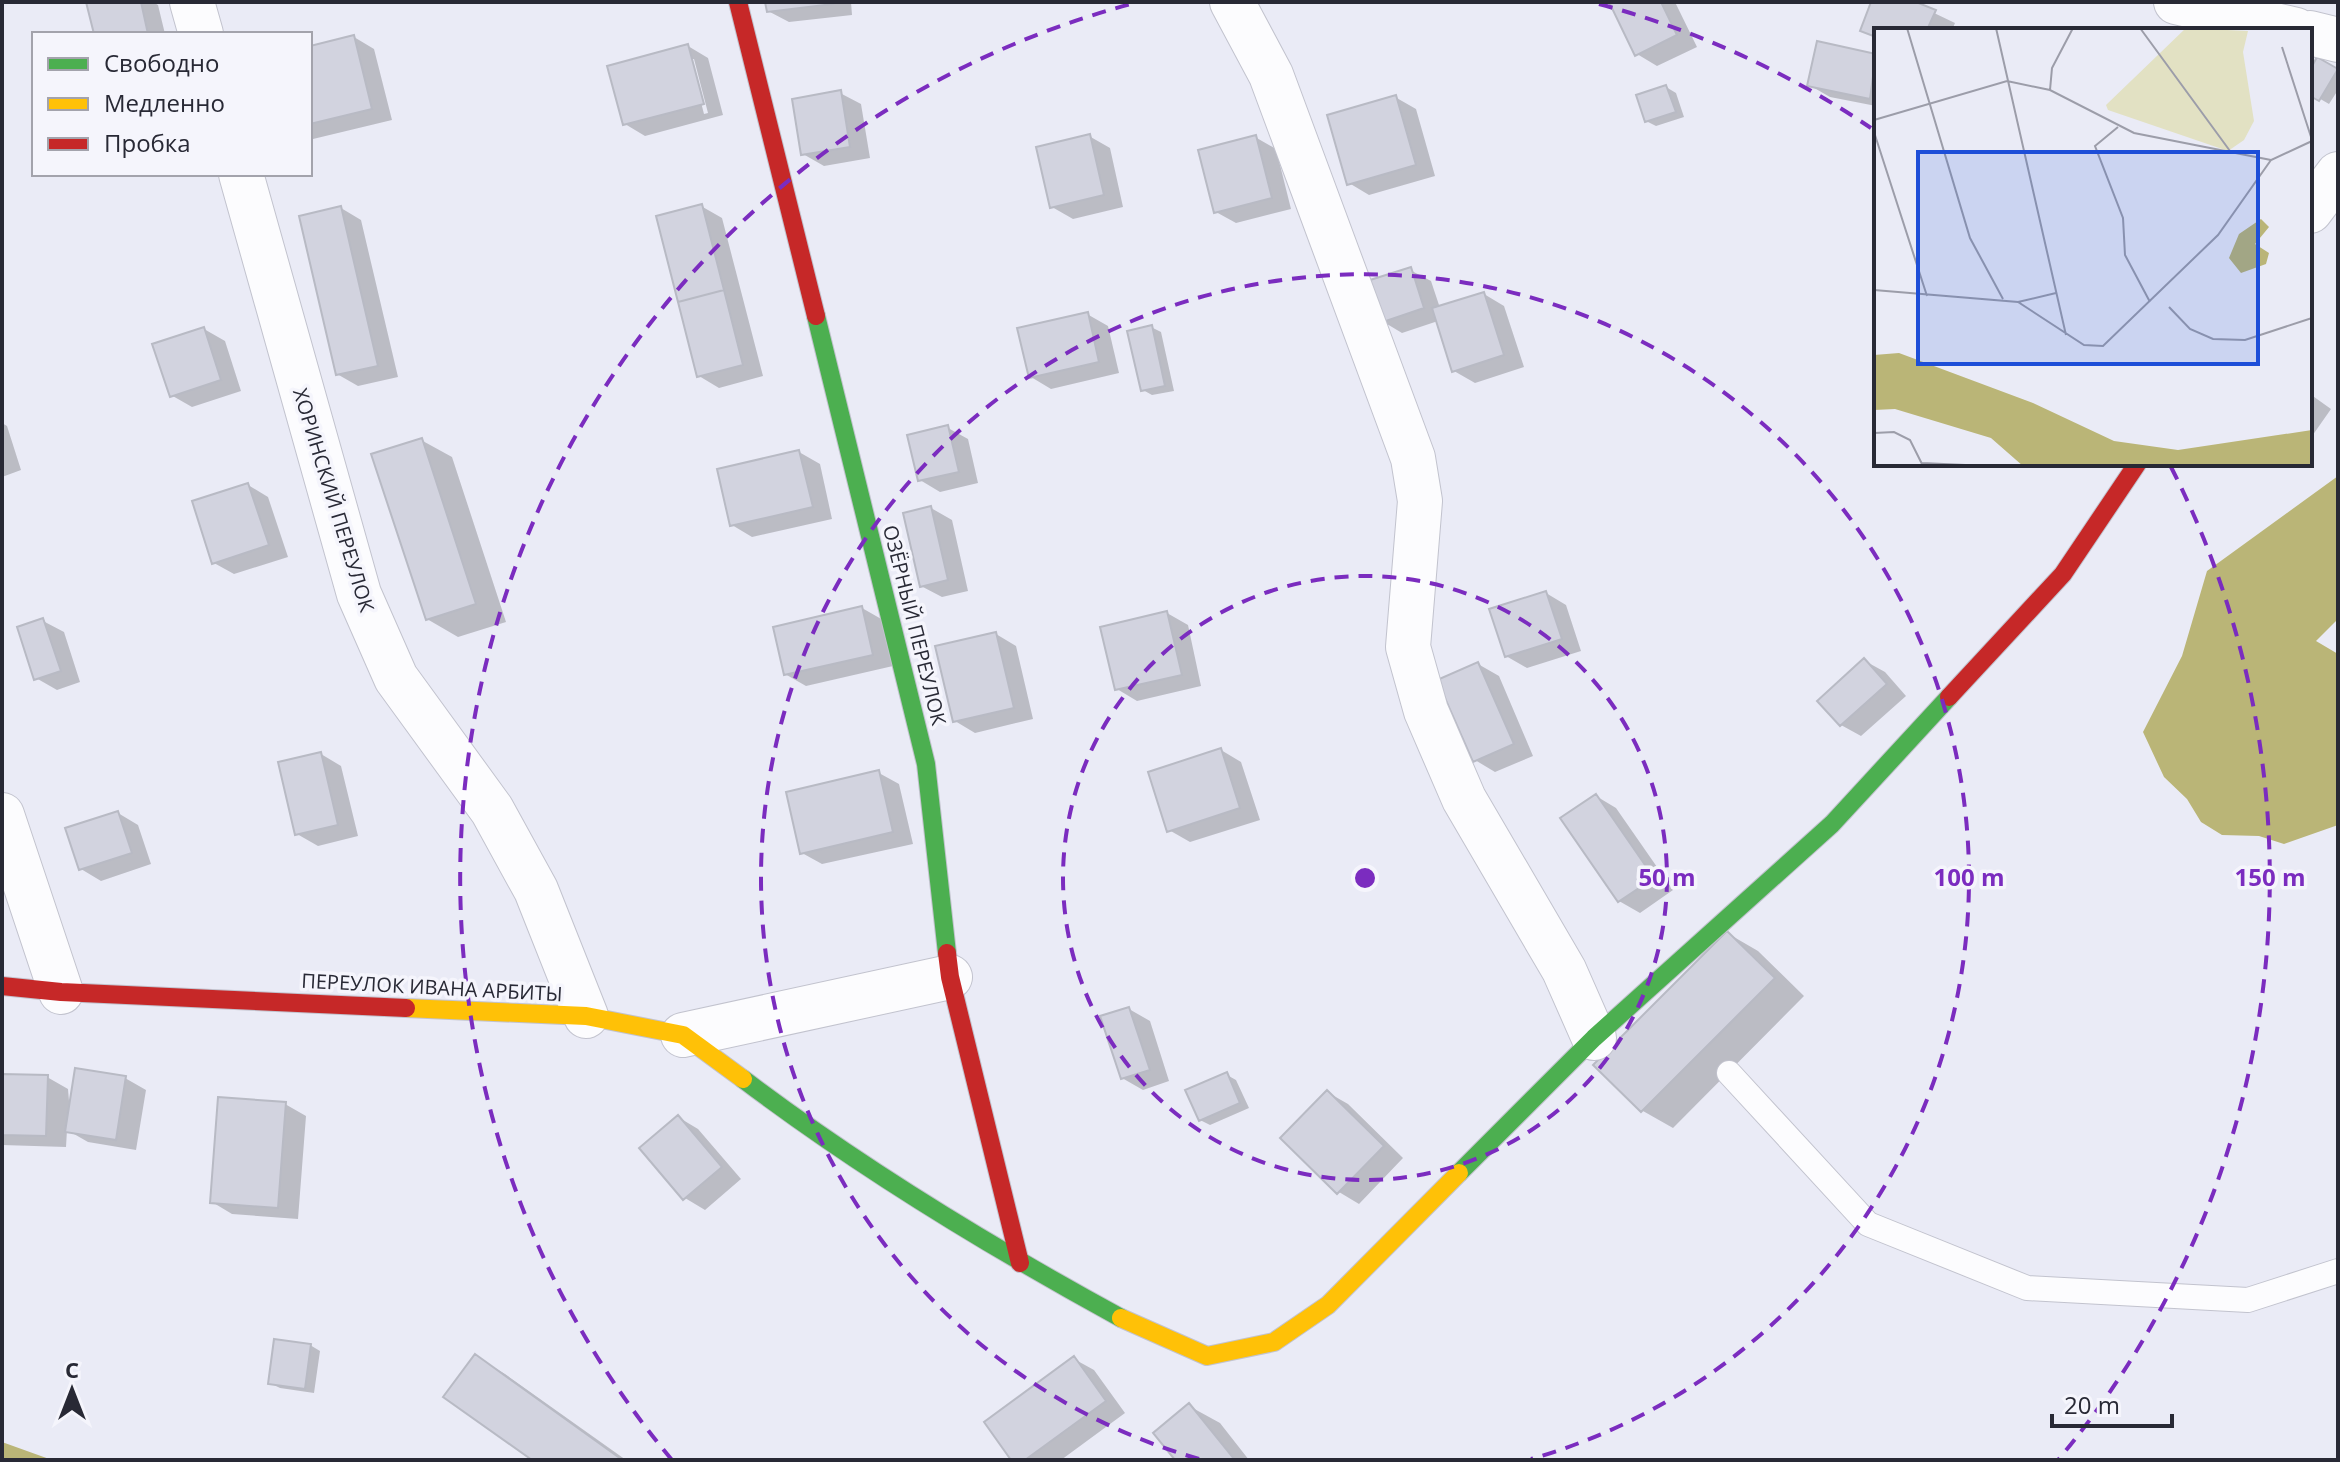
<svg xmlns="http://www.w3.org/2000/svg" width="2340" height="1462" font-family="'Open Sans',sans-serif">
<rect width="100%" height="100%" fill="#eaebf6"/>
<path fill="#bab577" d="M2338,476V619L2316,641L2338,654V825L2284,844L2259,836L2222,835L2201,822L2187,799L2164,777L2143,732L2182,656L2207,571Z
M2,1442L52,1460H2Z"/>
<path fill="#0003" fill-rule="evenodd" d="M97,2H153L158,5L165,34H96Z
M767,2H851L852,15L789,22L768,11Z
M1612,2H1675L1697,47L1657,66L1637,54Z
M1873,2H1911L1955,23L1952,30H1876V38L1862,30Z
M354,37L374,49L392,120L313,139L310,137V48Z
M1818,43L1876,56V106L1830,97L1809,85Z
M688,46L708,58L723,115L645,136L625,124ZM690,59H694L708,113L704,114Z
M2318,60L2338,71V90L2329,104L2310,93V74Z
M1666,87L1676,93L1684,117L1656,126L1646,121Z
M840,93L861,104L870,158L824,166L803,154Z
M1395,97L1416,109L1435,176L1369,195L1349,183Z
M1089,136L1110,148L1123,207L1073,219L1052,207Z
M1255,137L1276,149L1291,209L1236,223L1216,212Z
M701,206L722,218L763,376L719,388L699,376Z
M341,208L361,220L398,377L358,386L337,374Z
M1410,270L1431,281L1440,308L1484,294L1504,306L1524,367L1475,383L1454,371L1438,321L1402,333L1382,321Z
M1087,314L1108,326L1119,373L1051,389L1031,377Z
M1151,327L1161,332L1174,391L1152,395L1143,390Z
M204,329L225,341L241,391L192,407L171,395Z
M2310,394L2331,409L2310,439Z
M2,423L7,426L21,470L2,477Z
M948,428L968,439L978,483L940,492L920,480Z
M421,440L452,457L506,622L458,637L427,619Z
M799,452L820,464L832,519L752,537L732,525Z
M248,485L268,497L288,557L234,574L214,563Z
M931,508L952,520L968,591L942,597L921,586Z
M1546,593L1566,605L1581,651L1527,668L1506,656Z
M862,608L883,620L893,666L806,686L785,674Z
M1167,613L1188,625L1201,686L1137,701L1117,689Z
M43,621L64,632L80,682L57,690L36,678Z
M996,634L1016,646L1033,719L975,733L955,721Z
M1865,661L1885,672L1906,696L1861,736L1841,725Z
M1478,664L1499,676L1533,756L1495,772L1475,760Z
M1221,750L1241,762L1260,820L1190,842L1169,830Z
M321,754L341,766L358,836L318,846L297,834Z
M879,773L899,784L913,844L822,864L802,853Z
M1596,796L1616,808L1673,890L1640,913L1619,901Z
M118,813L138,825L151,864L101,881L81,869Z
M1727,933L1758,951L1804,996L1673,1128L1643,1111L1596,1065Z
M1129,1009L1150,1021L1169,1081L1143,1090L1122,1078Z
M1227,1075L1236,1080L1249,1108L1210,1125L1200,1120Z
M2,1076L47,1077L68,1089L70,1113L125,1078L146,1090L136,1150L88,1142L67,1130L66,1147L2,1145Z
M1327,1092L1348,1104L1403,1158L1359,1204L1339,1192Z
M285,1104L306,1116L298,1219L232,1214L212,1202Z
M678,1117L698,1129L741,1179L705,1210L685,1198Z
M310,1345L320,1351L314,1393L280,1388L270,1383Z
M475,1356L505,1374L626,1460H535Z
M1074,1359L1094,1370L1125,1413L1061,1460H1014Z
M1189,1406L1220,1423L1249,1460H1177Z"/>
<path fill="#d2d3df" stroke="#b8bac4" stroke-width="2" d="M86,2H141L148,34H94Z
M765,2H832L833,4L767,12Z
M1609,2H1661L1677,35L1635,56Z
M1871,2H1916L1936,10L1927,30H1876V37L1860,31Z
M354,35L372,109L310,124V46Z
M1817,41L1876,54L1870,99L1807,86Z
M688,44L704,104L623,125L607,66Z
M2317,57L2338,69L2319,101L2310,96V70Z
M1666,85L1676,112L1645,122L1636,95Z
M841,90L850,147L801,155L792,99Z
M1396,95L1416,165L1347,185L1327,115Z
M1090,134L1104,195L1050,208L1036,147Z
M1256,135L1272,198L1214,213L1198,150Z
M702,204L724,290L678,302L656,216Z
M341,206L378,366L336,375L299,216Z
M1411,267L1424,308L1380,323L1367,281Z
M724,290L743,365L697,377L678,302Z
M1484,292L1504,355L1452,372L1432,308Z
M1088,312L1099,362L1029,378L1017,328Z
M1152,325L1165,386L1141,391L1127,331Z
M204,327L221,380L170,397L152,344Z
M948,425L959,472L918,481L907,435Z
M422,438L476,604L426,620L371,454Z
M799,450L813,507L730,526L717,469Z
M248,483L269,545L212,564L192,501Z
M931,506L948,580L920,587L903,513Z
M1546,591L1562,639L1505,657L1489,609Z
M862,606L873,655L784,675L773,627Z
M1167,611L1182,675L1115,690L1100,627Z
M43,618L61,671L34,680L17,627Z
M996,632L1014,708L953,722L935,646Z
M1864,658L1887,684L1840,726L1817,701Z
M1478,662L1514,744L1473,762L1437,680Z
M1221,748L1240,808L1167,832L1148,772Z
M321,752L338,825L295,835L278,762Z
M879,770L893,832L800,854L786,792Z
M1596,794L1654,878L1618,902L1560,818Z
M118,811L132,853L79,870L65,828Z
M1727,931L1775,978L1641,1112L1593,1065Z
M1129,1007L1150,1070L1121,1079L1100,1016Z
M75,1068L126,1076L116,1140L65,1132Z
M1227,1072L1240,1103L1199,1121L1185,1090Z
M2,1074L48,1075L46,1136L2,1135Z
M1327,1090L1384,1146L1337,1194L1280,1138Z
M218,1097L286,1102L278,1208L210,1203Z
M678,1115L722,1167L683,1200L639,1148Z
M274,1339L311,1344L305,1389L268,1384Z
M475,1354L621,1459L620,1460H532L443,1397Z
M1074,1356L1106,1401L1025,1460H1011L984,1422Z
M1189,1403L1235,1460H1175L1153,1433Z"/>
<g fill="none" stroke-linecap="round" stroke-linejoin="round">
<defs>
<path id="lane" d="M1729,1073L1868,1224L2027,1288L2248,1300L2338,1271"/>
<path id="street" d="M192,2L201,34
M1232,2L1271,75L1413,458L1420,501L1408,647L1426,711L1464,799L1564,970L1594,1038
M2176,2L2296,30
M2310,33L2338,40
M241,174L359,594L396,678L492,810L536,890L586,1016
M2310,211L2338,174
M2,815L61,992
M683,1035L950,977"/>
<path id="fast" d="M816,316L926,764L947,953
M743,1079C862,1169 989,1246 1121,1318
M1459,1173L1594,1038L1832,824L1949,697"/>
<path id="slow" d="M406,1008L586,1016L683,1035L743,1079
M1121,1318L1207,1356L1274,1342L1328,1305L1459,1173"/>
<path id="jam" d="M738,2L816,316
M1949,697L2063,574L2137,464
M947,953L950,977L1020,1263
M2,986L61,992L406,1008"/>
</defs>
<use href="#lane" stroke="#c2c3ce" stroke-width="26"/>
<use href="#street" stroke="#c2c3ce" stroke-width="46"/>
<use href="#fast" stroke="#c2c3ce" stroke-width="20"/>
<use href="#slow" stroke="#c2c3ce" stroke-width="20"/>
<use href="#jam" stroke="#c2c3ce" stroke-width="20"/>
<use href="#lane" stroke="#fcfcfe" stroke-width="24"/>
<use href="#street" stroke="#fcfcfe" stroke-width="44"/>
<use href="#fast" stroke="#4caf50" stroke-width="18"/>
<use href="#slow" stroke="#ffc107" stroke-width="18"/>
<use href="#jam" stroke="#c62828" stroke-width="18"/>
</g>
<g fill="none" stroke="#7b2cbf" stroke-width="4" stroke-dasharray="14 10">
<circle cx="1365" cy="878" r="302"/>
<path d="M1199 1459A604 604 0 1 1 1531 1459"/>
<path d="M672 1460A905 905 0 0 1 1131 4M1599 4A905 905 0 0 1 1871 128M2171 467A905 905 0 0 1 2058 1460"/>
</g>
<g text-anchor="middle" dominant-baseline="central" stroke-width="7" stroke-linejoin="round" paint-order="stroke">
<g font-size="20" fill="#282935" stroke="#f5f5fc">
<text transform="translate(334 500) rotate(73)">ХОРИНСКИЙ ПЕРЕУЛОК</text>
<text transform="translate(915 625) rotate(76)">ОЗЁРНЫЙ ПЕРЕУЛОК</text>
<text transform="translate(432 987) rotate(3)">ПЕРЕУЛОК ИВАНА АРБИТЫ</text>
</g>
</g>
<g transform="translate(1874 28)">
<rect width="438" height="438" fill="#eaebf6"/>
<path d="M312,0L374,3L369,24L380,93L370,112L354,123L234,82L232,77Z" fill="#e2e1c3"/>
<path d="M387,191L395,199L381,216L395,225L392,236L367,245L355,230L365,206ZM25,325L159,375L240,413L304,422L438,402V438H149L117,410L21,381L0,382V327Z" fill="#bab577"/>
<path fill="none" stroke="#9c9da9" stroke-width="2" d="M33,0L96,210L129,271M122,0L192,307M266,0L356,123M408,19L438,112M176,62L178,40L199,0M0,92L133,53L176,62L260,105L397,132M244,99L221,118L249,190L251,227L276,274M0,104L53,268M0,262L144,274L210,317L229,318L344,207L397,132L438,113M144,274L182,265M295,279L316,301L339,311L371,312L438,290M0,405L20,404L36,412L49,438M48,435L113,438"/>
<path fill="#1d4ed8" fill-opacity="0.15" stroke="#1d4ed8" stroke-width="4" d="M44,124H384V336H44Z"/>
<rect width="438" height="438" fill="none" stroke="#282935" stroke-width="4"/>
</g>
<circle cx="1365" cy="878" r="12" fill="#7b2cbf" stroke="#f5f5fc" stroke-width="4"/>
<g font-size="24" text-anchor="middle" font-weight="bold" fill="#7b2cbf" stroke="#f5f5fc" stroke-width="7" stroke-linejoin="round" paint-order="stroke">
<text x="1667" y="886">50 m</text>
<text x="1969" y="886">100 m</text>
<text x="2270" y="886">150 m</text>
</g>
<rect width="2340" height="1462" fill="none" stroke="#282935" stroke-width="8"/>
<rect x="32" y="32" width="280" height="144" fill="#f5f5fc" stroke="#a3a3ac" stroke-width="2"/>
<rect x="48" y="58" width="40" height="12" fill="#4caf50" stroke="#a3a3ac" stroke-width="2"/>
<text x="104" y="72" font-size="24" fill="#282935">Свободно</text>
<rect x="48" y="98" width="40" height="12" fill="#ffc107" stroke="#a3a3ac" stroke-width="2"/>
<text x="104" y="112" font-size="24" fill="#282935">Медленно</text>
<rect x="48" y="138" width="40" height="12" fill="#c62828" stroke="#a3a3ac" stroke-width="2"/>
<text x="104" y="152" font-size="24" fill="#282935">Пробка</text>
<g transform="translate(72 1390)" stroke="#f5f5fc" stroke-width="6" paint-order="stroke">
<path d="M0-6L14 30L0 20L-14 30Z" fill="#282935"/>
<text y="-12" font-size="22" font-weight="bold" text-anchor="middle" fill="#282935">С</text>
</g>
<path d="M2052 1414v12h120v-12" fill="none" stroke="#282935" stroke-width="4"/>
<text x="2064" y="1414" font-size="24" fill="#282935" stroke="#f5f5fc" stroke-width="6" paint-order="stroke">20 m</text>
</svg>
